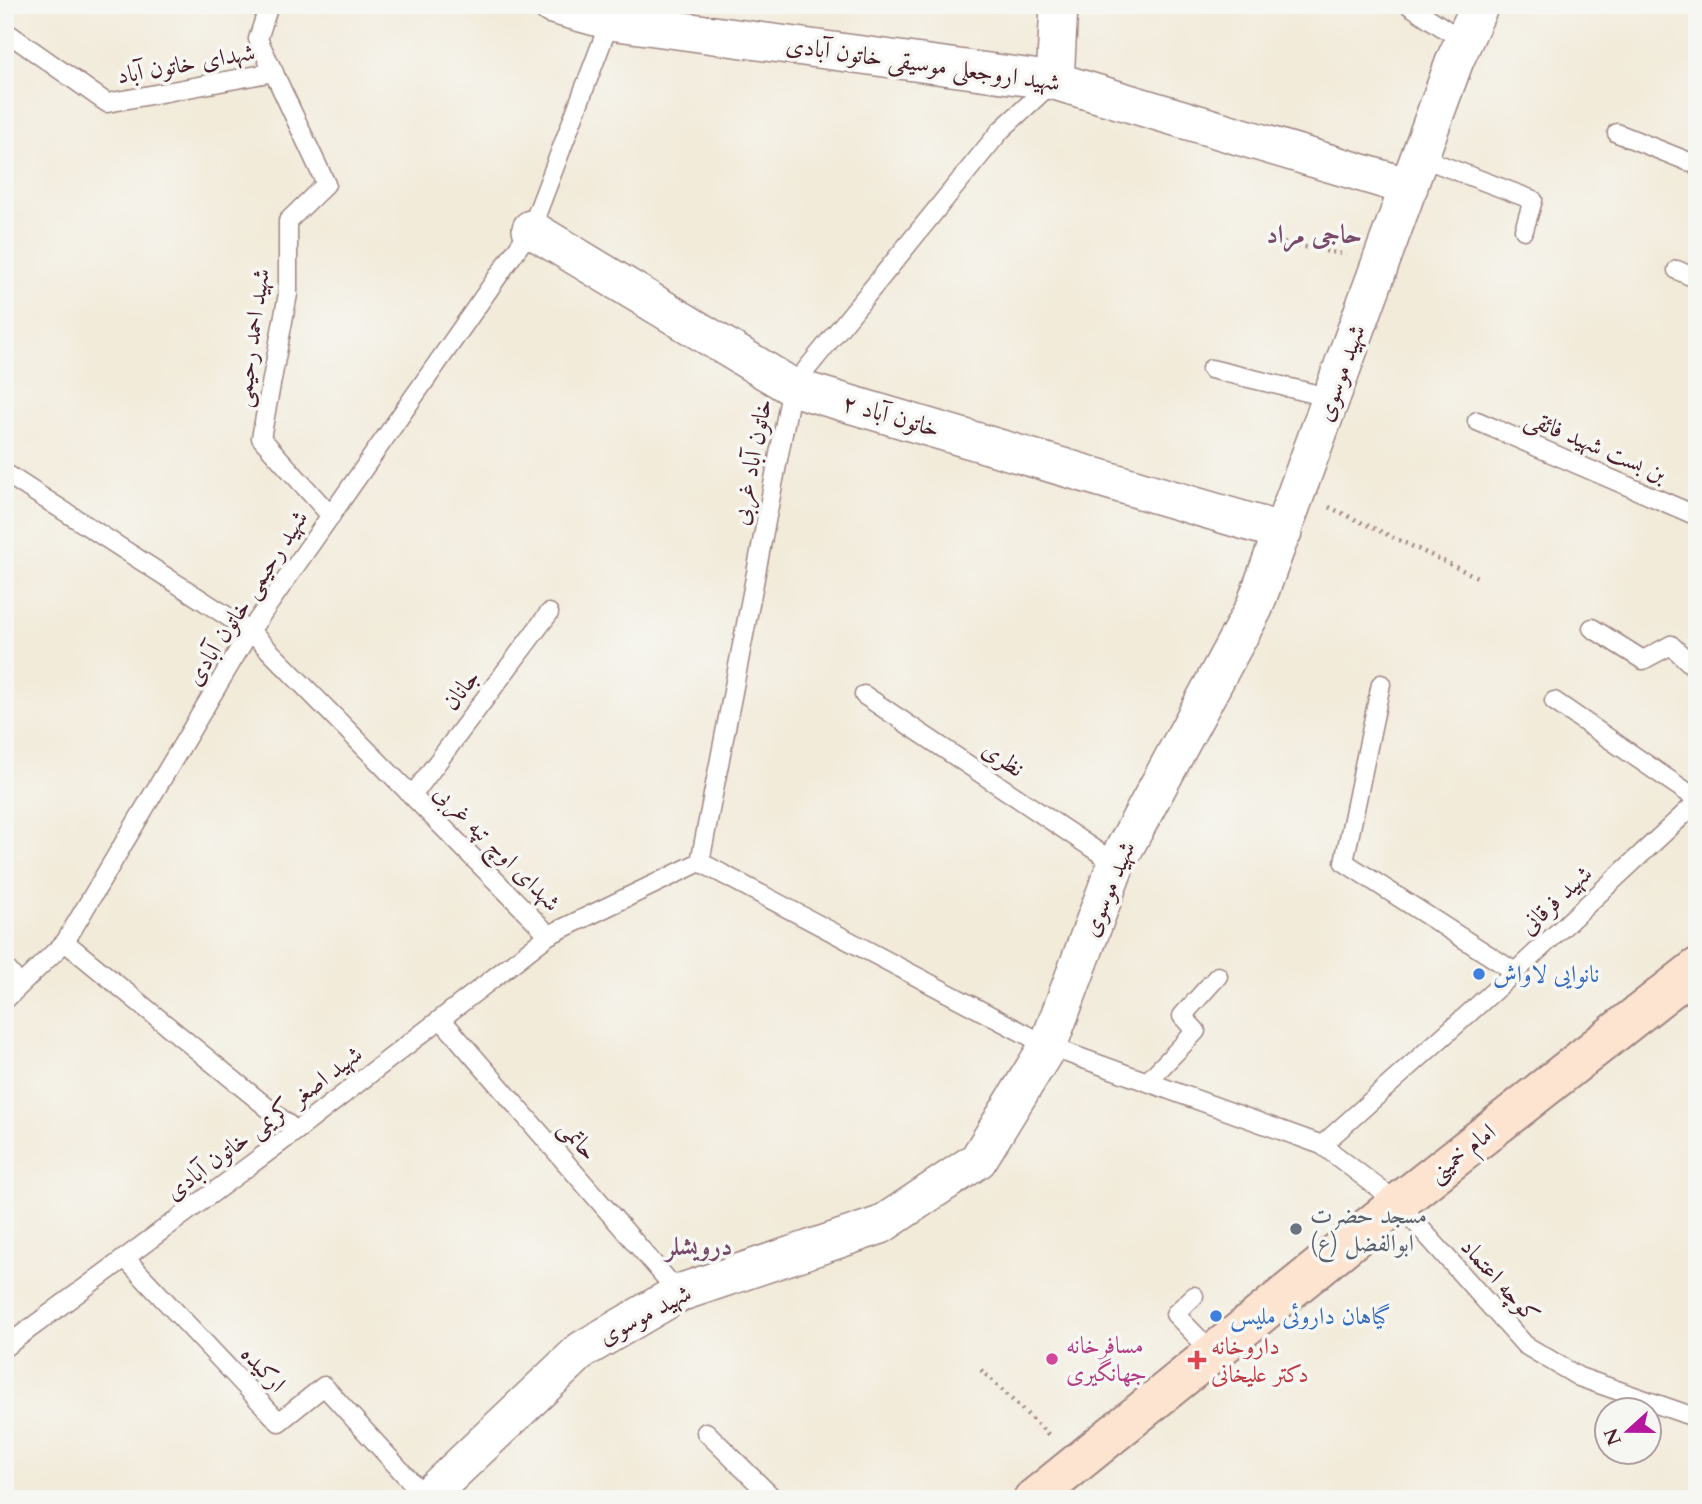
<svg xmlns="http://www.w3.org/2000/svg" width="1702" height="1504" font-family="Cardo,Amiri,serif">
<rect width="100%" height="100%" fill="#f6f6f2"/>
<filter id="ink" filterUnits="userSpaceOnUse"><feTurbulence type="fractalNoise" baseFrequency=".0143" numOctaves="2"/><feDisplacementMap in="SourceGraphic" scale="14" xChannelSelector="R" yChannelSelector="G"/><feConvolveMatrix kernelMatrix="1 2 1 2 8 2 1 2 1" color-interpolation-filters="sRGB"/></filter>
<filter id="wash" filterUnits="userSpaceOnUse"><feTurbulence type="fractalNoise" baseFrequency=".00686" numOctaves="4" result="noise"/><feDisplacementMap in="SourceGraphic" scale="28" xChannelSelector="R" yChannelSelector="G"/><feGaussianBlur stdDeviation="1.57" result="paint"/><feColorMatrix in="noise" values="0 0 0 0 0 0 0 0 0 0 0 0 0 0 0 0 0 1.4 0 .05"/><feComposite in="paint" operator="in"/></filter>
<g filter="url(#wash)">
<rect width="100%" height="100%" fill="#f2ebda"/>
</g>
<g filter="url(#ink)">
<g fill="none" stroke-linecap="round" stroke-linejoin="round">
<defs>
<path id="lane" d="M269,5L258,39L326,184L288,221V294L261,438L331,516
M1409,5L1463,41
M5,31L107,103L274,72
M1617,133L1697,165
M1420,157L1533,200L1524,230
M1677,270L1697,279
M1211,369L1332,398
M1477,421L1697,516
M5,473L250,631L549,935L700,862L1048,1046L1322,1145L1398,1203L1525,1345L1579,1377L1697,1418
M1592,628L1643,660L1671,645L1697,670
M1381,684L1344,862L1515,972
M864,695L1116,864
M1554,701L1697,799
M412,796L549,613
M700,862L792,387L1001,130L1053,82
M5,967L20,985
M5,1000L65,942
M441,1019L679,1293
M1148,1081L1196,1031L1182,1016L1218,976
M296,1131L65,942L250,631L531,229L610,21
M1322,1145L1515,972L1697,802
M125,1258L279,1422L324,1386L426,1498
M1194,1296L1175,1314L1212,1352
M5,1347L296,1131L549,935
M706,1432L774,1499"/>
<path id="street" d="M552,5L610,21L1055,81L1409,187
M1055,81L1059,5
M531,229L792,387L1283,532
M425,1499L582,1350L679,1293L881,1225L978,1160L1048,1046L1116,864L1254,608L1455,60L1480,5"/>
<path id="secondary" d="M1033,1499L1398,1203L1697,968"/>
</defs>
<use href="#lane" stroke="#9e8582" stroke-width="21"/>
<use href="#street" stroke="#9e8582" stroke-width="40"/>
<use href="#secondary" stroke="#9e8582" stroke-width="42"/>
<path stroke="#9e8582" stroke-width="4.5" stroke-dasharray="2 5" stroke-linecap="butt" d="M1284,243L1346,255
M1329,507L1477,577
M981,1370L1051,1437"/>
<use href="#lane" stroke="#fff" stroke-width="18"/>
<use href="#street" stroke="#fff" stroke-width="37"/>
<use href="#secondary" stroke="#fde4d0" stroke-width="38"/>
</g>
</g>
<g fill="#3f7fe0" stroke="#f6f6f2" stroke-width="2.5">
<circle cx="1479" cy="974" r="7"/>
<circle cx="1216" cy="1316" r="7"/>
</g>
<circle fill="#6b7280" stroke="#f6f6f2" stroke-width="2.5" cx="1296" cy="1229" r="7"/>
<circle fill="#d1479c" stroke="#f6f6f2" stroke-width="2.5" cx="1052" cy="1359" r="7"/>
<path fill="#e0444e" stroke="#f6f6f2" stroke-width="2.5" d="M1193.5 1349.5h7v7h7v7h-7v7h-7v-7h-7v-7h7z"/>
<g text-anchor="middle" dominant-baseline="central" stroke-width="7" stroke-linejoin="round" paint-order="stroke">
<g font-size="24" fill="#4a1f2b" stroke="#f6f6f2">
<text transform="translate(186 64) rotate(-10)">شهدای خاتون آباد</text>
<text transform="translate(923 64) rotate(8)">شهید اروجعلی موسیقی خاتون آبادی</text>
<text transform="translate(252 338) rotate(-82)">شهید احمد رحیمی</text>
<text transform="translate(1341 373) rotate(-70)">شهید موسوی</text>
<text transform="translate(891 416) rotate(16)">خاتون آباد ۲</text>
<text transform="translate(1596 446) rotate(23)">بن بست شهید فائقی</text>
<text transform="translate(752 462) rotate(-79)">خاتون آباد غربی</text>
<text transform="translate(247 598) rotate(-57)">شهید رحیمی خاتون آبادی</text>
<text transform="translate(461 690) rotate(-53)">جانان</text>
<text transform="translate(1003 759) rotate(34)">نظری</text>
<text transform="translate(497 848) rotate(45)">شهدای اوچ تپه غربی</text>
<text transform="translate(1109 889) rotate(-67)">شهید موسوی</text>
<text transform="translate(1556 900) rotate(-43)">شهید فرقانی</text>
<text transform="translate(264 1123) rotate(-37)">شهید اصغر کریمی خاتون آبادی</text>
<text transform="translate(578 1140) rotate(49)">حاتمی</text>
<text transform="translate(1462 1153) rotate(-38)">امام خمینی</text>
<text transform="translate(1500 1281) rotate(48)">کوچه اعتماد</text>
<text transform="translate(645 1315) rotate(-28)">شهید موسوی</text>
<text transform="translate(263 1369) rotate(47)">ارکیده</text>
</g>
<g font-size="24" fill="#366cbe" stroke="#f6f6f2" text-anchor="start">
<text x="1493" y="974">نانوایی لاواش</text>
<text x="1230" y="1316">گیاهان داروئی ملیس</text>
</g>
<g font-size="24" fill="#5b616d" stroke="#f6f6f2" text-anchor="start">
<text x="1310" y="1215">مسجد حضرت<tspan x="1310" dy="28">ابوالفضل (ع)</tspan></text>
</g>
<g font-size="24" fill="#b23c85" stroke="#f6f6f2" text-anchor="start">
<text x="1066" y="1345">مسافرخانه<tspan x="1066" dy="28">جهانگیری</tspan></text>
</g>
<g font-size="24" fill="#be3a42" stroke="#f6f6f2" text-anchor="start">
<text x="1211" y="1346">داروخانه<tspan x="1211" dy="28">دکتر علیخانی</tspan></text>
</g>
<g font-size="26" font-weight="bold" fill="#764a68" stroke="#f6f6f2">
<text x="1314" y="234">حاجی مراد</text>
<text x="699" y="1246">درویشلر</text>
</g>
</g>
<rect width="1702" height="1504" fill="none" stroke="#f6f6f2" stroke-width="28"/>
<g transform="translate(1628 1431) rotate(249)"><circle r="33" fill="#f6f6f2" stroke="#b1a0a2" stroke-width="2"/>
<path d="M0-5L12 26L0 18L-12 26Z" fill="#b5179e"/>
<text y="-10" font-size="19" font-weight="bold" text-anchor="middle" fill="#4a1f2b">N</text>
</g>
</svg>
